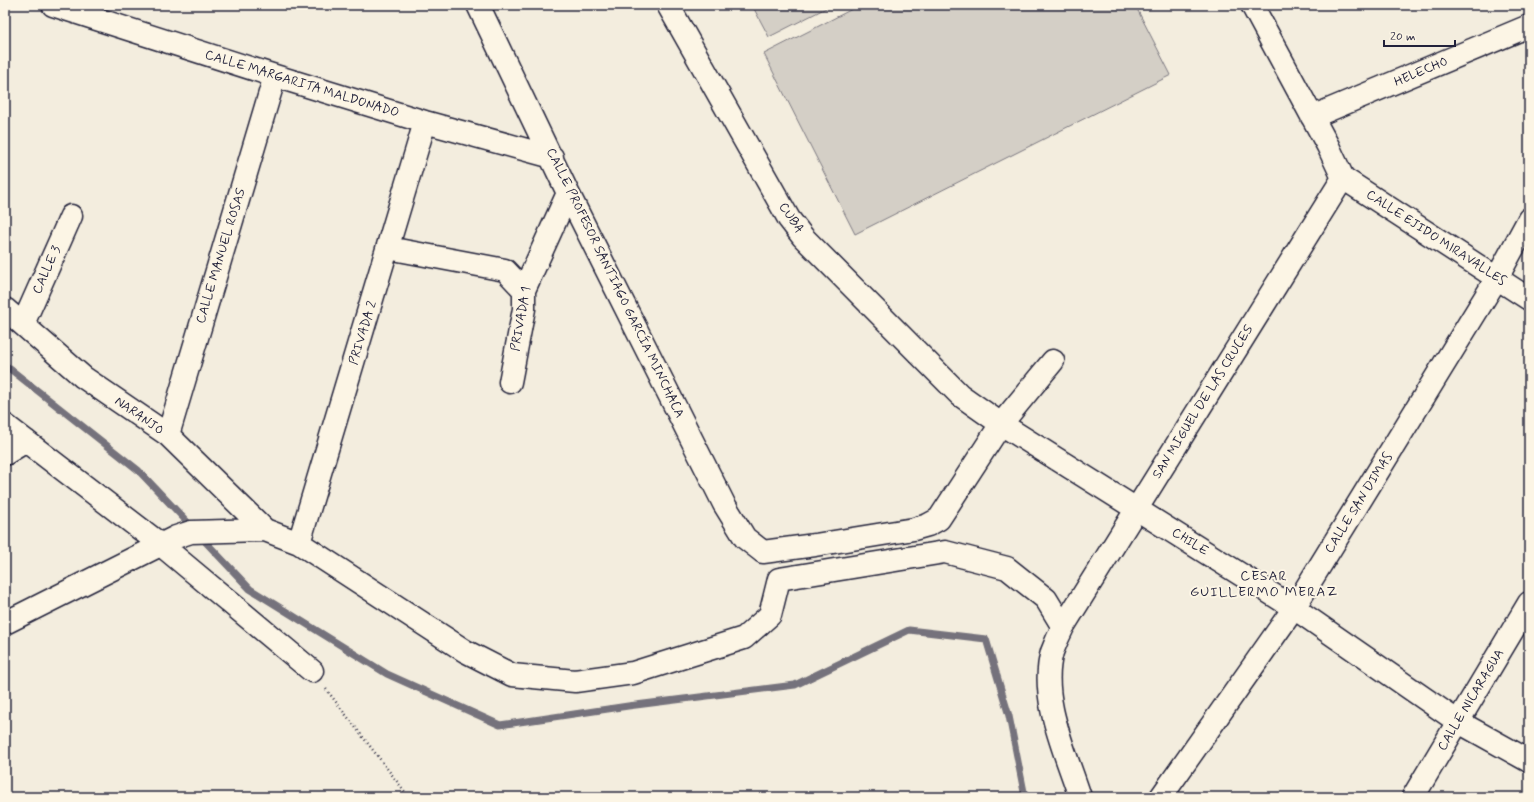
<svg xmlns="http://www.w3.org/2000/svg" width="1534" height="802" font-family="Mynerve,sans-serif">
<rect width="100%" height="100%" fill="#f3edde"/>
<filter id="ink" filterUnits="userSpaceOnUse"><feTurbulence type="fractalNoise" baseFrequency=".025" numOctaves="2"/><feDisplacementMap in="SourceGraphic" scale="8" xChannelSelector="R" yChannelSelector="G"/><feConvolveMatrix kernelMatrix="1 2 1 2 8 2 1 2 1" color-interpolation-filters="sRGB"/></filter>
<g filter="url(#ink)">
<path fill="#d4cfc6" stroke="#7b7880" d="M752,5H832L769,37Z
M860,5H1135L1171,75L855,234L764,54Z"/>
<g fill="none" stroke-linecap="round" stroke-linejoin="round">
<path stroke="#75727b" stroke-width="7" d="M5,365L138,470L193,528
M200,536L250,589L387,674L500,725L628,706L795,685L909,630L986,639L1009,716L1025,797"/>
<defs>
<path id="minor" d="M53,5L275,76L425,122L552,157
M478,5L568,193L724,504L745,538L763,552
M668,5L789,219L803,237L960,395L1001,424L1294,608L1457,721L1529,761
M1252,5L1328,146L1343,178
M1312,117L1529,26
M1343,178L1529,299
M388,248L505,270L524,290
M5,309L83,377L168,435L265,530
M23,324L71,216
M510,382L524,309V290L568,193
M5,425L160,544L312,671
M168,435L275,76
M5,454L26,441
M299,543L425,122
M763,552L815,545L914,529L928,525L939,519L1001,424L1053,361
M779,579L945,552L1007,568L1046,599L1063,627
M5,623L176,537L191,532L265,530L299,543L465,651L512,675L575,681L633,673L744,638L770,615L779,579
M1080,797C1066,753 1039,698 1052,652C1055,644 1059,635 1063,627L1343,178
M1161,797L1294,608L1497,278L1529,219
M1413,797L1529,603"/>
</defs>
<use href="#minor" stroke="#22223b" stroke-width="25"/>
<path stroke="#22223b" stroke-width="2.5" stroke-dasharray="1 3" stroke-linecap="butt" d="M326,689L409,797"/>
<use href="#minor" stroke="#fcf5e5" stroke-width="22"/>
</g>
</g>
<g text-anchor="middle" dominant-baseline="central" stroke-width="4" stroke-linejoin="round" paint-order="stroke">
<g font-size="13" fill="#22223b" stroke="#fcf5e5">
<text transform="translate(1421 72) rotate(-23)">HELECHO</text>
<text transform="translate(302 84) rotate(17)">CALLE MARGARITA MALDONADO</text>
<text transform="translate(791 218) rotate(56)">CUBA</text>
<text transform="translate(1436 238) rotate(33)">CALLE EJIDO MIRAVALLES</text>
<text transform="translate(221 256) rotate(-73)">CALLE MANUEL ROSAS</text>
<text transform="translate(47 270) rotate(-66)">CALLE 3</text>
<text transform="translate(615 283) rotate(64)">CALLE PROFESOR SANTIAGO GARCÍA MINCHACA</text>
<text transform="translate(521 319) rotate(-80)">PRIVADA 1</text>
<text transform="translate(363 333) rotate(-73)">PRIVADA 2</text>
<text transform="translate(1203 402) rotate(-58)">SAN MIGUEL DE LAS CRUCES</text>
<text transform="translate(139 416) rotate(35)">NARANJO</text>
<text transform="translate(1359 503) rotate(-58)">CALLE SAN DIMAS</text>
<text transform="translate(1190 542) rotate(32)">CHILE</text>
<text transform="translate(1471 700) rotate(-59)">CALLE NICARAGUA</text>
</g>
<g font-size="14" letter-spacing="1" fill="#22223b" stroke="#fcf5e5">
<text x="1264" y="576">CESAR<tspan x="1264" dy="16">GUILLERMO MERAZ</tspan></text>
</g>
</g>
<rect width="1534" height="802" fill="none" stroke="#fcf5e5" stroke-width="20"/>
<rect x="10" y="10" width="1514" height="782" fill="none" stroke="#22223b" stroke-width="1.5" filter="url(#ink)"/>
<path d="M1384 40v6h71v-6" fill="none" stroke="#22223b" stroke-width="2"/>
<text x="1390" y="40" font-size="12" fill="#22223b" stroke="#fcf5e5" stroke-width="3" paint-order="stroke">20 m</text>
</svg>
